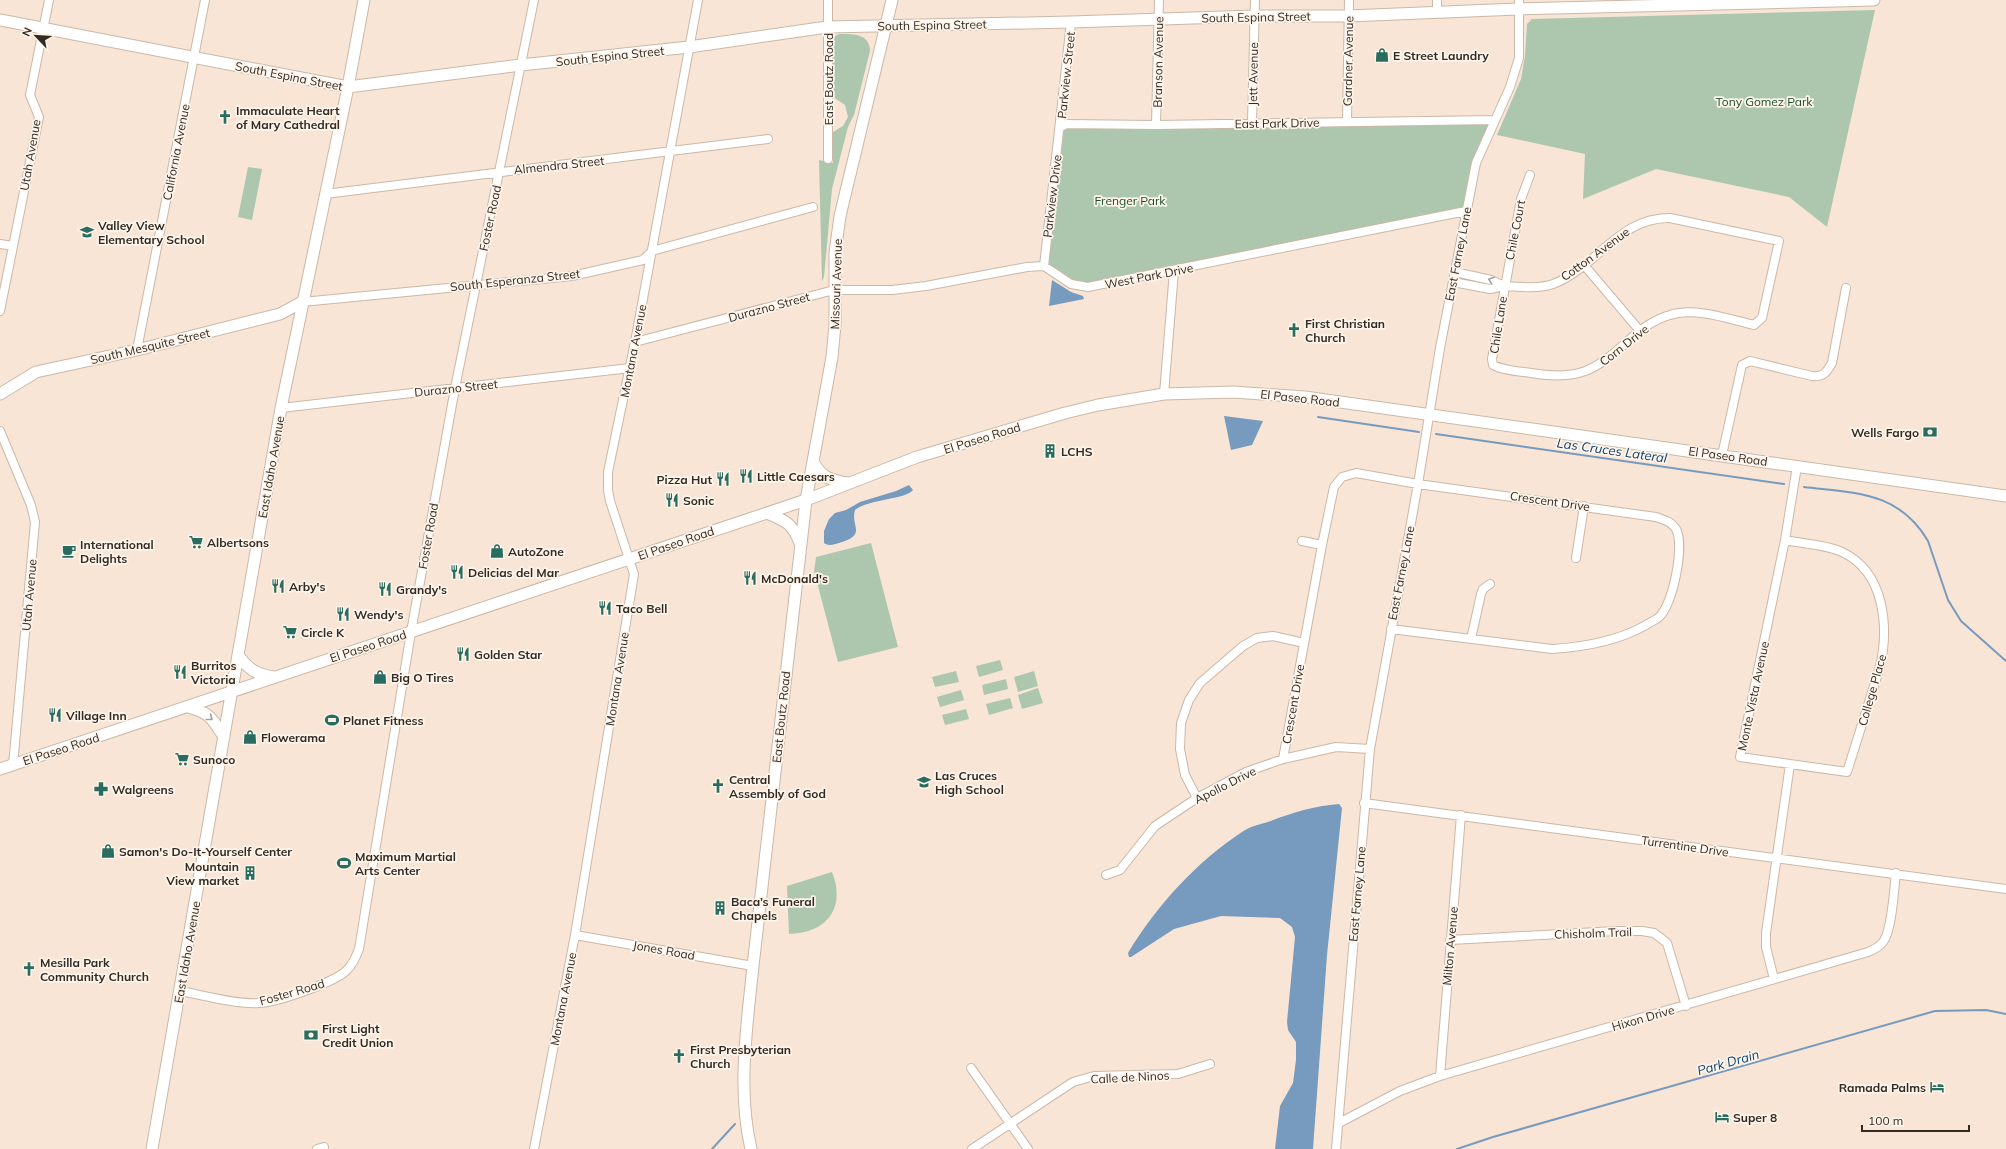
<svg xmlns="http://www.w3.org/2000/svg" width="2006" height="1149" font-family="Mulish,sans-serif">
<rect width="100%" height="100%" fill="#f8e5d5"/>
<path fill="#acc7ae" d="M1875,10L1827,227L1789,197L1656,169L1583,199L1585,154L1497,135L1521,79L1525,56L1527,24L1532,19Z
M839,34C852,34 870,33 870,51L854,115L848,127L832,189L824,277L822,281L819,160L833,163V132L843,126L848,117L845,105L833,97V41L835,36Z
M1495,120L1476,163L1466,211L1079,286L1044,266L1061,127Z
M248,167L262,169L252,220L238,217Z
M871,543L898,647L838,662L814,571L816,557Z
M1000,660L1003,670L979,677L976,666Z
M956,671L959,682L935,687L932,677Z
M1034,671L1038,686L1018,692L1014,677Z
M1006,679L1008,689L984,695L982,685Z
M1038,688L1043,703L1022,709L1018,695Z
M961,690L964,700L940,707L937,697Z
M1010,698L1013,708L989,715L986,704Z
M966,709L969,719L945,725L942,715Z
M832,872C846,907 828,933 789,934L787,886Z"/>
<path fill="#779abf" d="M1052,280L1071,292L1083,296L1084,299L1049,306Z
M1224,416L1263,421L1252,445L1231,450Z
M909,485L913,490C907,499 869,499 855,510C850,526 868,535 839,543C833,545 828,546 824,543V531L829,519L835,513L846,510L860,502L896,491Z
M1339,804L1342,808L1327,955L1313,1149H1275L1280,1106L1293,1083L1296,1060V1042L1288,1030L1287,1022L1295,937L1292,927L1280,918L1221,916L1174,929L1131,957H1129L1128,953C1157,905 1197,861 1245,830C1252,826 1261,824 1268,822C1291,813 1314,806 1339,804Z"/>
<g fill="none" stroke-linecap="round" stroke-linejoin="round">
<path stroke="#779abf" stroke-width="2" d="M1318,417L1419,432
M1436,434L1784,484
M1804,487C1854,493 1899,491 1928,541L1948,600L1961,621L2006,661
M712,1149L735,1124
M1457,1149L1493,1137L1935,1011L1986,1010L2006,1014"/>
<defs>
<path id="street" d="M828,0V159
M1437,13V0
M1347,122L1349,0
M1252,123L1255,0
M1156,125L1159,0
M1061,127L1066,124L1156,125L1495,120
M325,194C473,175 621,158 768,139
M0,244L13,246
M1584,265L1640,331
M1044,266L1071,22
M1453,282L1490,289L1504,286L1491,280L1455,272
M1504,286C1519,287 1538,289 1553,284C1596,268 1619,217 1670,218L1779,241L1762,318L1754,325C1728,319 1697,307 1670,315C1655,319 1641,329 1629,340C1595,371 1578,381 1531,373C1519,371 1504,371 1493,365L1492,359L1521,199L1530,175
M302,302L572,276L643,260L652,251L813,207
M0,311L39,117L30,95L49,0
M635,342L834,290H892L926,286L1027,267L1044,266L1071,284L1088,287L1466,211
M137,350L205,0
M1164,394L1174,271
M281,408L630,368
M0,431L31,505L35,522L13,765
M1722,455L1742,365L1750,361L1812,376C1824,377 1826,373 1832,363L1846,288
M1785,540C1803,544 1825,544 1842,552C1885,572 1889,627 1880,667L1847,772L1740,757L1785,540L1797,466
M1302,541L1322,545
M1576,558L1584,506
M1471,639L1481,594L1483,589L1490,584
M1283,759L1322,545L1334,487L1342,477L1356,473L1418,484L1656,517C1664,520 1671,521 1676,529C1685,545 1673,605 1659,617C1656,620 1650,622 1646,625C1618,641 1584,647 1552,649L1391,629
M1197,798L1185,775L1180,749L1181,723L1189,700L1200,683L1243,646L1257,638L1273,636L1304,643
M1364,803L2006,889
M1106,875L1120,870L1155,826L1197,798L1246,772L1283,759L1336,747L1370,749
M575,935L753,966
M1450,940L1616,931H1642L1654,933L1667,943L1686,1006
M1774,979L1766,947V933L1790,764
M180,991C202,995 238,1005 259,1003C275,1003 336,982 347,970C353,964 356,957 359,949L411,632L455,388L534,0
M971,1068L1028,1149
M1440,1076L1461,815
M1339,1123L1400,1091L1440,1076L1868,952C1873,950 1879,947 1883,942C1892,931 1894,889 1896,873
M317,1149L324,1147
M534,1149L575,935L634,574L610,501L608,490V472L635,342L698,0
M972,1149L1073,1082L1094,1076L1178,1074L1210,1064
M1336,1149L1370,749L1418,484L1440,348L1476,163L1510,87L1519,58V0"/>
<path id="secondary" d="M0,20L348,87L521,65L689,47L827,27L1071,22L1254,16H1348L1518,9L1874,0
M0,394L36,372L137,350L280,314L302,302
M813,461C820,477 832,481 849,483
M767,513C786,521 792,523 800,543
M238,655C248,669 257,675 274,677
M188,707C211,713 212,719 224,737
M0,769L806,500L917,457L1065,413L1098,405L1164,394L1233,392L1305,397L2006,496
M152,1149L281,408L348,87L364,0
M751,1149C737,1089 747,1026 753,966L806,500L832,357L835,325V253L840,216L892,0"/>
</defs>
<use href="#street" stroke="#cab8a8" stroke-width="10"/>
<use href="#secondary" stroke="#cab8a8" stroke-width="13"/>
<use href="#street" stroke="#fff" stroke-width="8"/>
<use href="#secondary" stroke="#fff" stroke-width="11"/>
</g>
<defs><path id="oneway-chevron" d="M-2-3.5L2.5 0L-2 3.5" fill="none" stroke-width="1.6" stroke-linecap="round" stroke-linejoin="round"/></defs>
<g stroke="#a2a09c">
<use href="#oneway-chevron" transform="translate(1491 280) rotate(-161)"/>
<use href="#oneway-chevron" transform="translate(210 718) rotate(38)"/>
</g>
<defs>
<symbol id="shop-bare" viewBox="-9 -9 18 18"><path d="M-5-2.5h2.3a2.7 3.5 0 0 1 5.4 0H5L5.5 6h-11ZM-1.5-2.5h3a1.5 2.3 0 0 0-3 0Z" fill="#296d60" stroke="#fff4ea" stroke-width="2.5" paint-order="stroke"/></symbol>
<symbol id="church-bare" viewBox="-9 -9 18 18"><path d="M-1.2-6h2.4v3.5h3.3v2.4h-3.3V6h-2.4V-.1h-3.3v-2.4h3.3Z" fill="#296d60" stroke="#fff4ea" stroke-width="2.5" paint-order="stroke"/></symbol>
<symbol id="school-bare" viewBox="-9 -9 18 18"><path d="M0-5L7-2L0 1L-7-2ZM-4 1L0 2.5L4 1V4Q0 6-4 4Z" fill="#296d60" stroke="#fff4ea" stroke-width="2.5" paint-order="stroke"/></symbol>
<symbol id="bank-bare" viewBox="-9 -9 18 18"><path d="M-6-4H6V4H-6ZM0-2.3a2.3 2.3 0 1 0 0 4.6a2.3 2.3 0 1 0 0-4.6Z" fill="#296d60" stroke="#fff4ea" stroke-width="2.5" paint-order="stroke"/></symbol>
<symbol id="building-bare" viewBox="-9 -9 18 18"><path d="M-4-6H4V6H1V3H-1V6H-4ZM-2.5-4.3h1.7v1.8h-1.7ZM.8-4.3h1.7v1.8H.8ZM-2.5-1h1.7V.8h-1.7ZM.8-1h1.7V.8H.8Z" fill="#296d60" stroke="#fff4ea" stroke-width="2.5" paint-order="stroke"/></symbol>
<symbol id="restaurant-bare" viewBox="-9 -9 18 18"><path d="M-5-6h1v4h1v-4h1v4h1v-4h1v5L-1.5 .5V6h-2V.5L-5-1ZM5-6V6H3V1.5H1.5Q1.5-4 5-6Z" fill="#296d60" stroke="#fff4ea" stroke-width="2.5" paint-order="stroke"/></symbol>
<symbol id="supermarket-bare" viewBox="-9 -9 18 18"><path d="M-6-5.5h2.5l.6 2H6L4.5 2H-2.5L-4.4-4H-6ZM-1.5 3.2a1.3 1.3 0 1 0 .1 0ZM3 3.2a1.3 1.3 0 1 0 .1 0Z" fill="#296d60" stroke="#fff4ea" stroke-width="2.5" paint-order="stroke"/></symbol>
<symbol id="cafe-bare" viewBox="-9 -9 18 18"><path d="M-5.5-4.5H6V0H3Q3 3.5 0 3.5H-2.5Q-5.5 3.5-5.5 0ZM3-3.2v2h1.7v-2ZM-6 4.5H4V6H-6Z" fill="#296d60" stroke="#fff4ea" stroke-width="2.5" paint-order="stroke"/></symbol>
<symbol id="stadium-bare" viewBox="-9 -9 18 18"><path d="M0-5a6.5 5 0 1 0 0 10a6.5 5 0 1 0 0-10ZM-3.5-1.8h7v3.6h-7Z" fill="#296d60" stroke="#fff4ea" stroke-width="2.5" paint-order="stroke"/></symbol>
<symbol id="pharmacy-bare" viewBox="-9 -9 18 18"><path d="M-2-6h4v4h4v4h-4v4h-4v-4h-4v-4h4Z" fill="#296d60" stroke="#fff4ea" stroke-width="2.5" paint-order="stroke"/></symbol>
<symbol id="hotel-bare" viewBox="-9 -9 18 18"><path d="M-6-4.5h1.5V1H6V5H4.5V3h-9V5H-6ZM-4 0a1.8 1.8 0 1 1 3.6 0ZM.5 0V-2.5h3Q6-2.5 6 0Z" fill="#296d60" stroke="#fff4ea" stroke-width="2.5" paint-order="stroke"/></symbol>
</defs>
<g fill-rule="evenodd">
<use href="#shop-bare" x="1372" y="45" width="20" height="20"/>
<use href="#church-bare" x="215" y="107" width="20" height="20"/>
<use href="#school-bare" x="77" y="222" width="20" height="20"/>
<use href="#church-bare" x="1284" y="320" width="20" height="20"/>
<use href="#bank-bare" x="1920" y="422" width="20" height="20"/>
<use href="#building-bare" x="1040" y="441" width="20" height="20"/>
<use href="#restaurant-bare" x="736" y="466" width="20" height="20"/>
<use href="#restaurant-bare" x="713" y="469" width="20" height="20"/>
<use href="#restaurant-bare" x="662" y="490" width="20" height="20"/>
<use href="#supermarket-bare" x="186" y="532" width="20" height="20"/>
<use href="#cafe-bare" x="59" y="541" width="20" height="20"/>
<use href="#shop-bare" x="487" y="541" width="20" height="20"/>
<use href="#restaurant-bare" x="447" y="562" width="20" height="20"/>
<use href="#restaurant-bare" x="740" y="568" width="20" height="20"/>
<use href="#restaurant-bare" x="268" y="576" width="20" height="20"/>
<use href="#restaurant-bare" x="375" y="579" width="20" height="20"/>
<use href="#restaurant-bare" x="595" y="598" width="20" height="20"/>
<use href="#restaurant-bare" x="333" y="604" width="20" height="20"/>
<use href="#supermarket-bare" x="280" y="622" width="20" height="20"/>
<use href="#restaurant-bare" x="453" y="644" width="20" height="20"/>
<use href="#restaurant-bare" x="170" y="662" width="20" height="20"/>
<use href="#shop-bare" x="370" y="667" width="20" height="20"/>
<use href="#restaurant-bare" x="45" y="705" width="20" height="20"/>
<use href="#stadium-bare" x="322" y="710" width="20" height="20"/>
<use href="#shop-bare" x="240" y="727" width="20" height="20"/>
<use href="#supermarket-bare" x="172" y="749" width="20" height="20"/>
<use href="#school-bare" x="914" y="772" width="20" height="20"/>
<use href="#church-bare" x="708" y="776" width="20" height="20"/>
<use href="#pharmacy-bare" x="91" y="779" width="20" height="20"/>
<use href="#shop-bare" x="98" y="841" width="20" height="20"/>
<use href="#stadium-bare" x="334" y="853" width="20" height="20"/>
<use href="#building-bare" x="240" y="863" width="20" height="20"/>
<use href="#building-bare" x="710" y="898" width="20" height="20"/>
<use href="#church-bare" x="19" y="959" width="20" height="20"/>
<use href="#bank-bare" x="301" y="1025" width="20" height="20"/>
<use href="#church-bare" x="669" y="1046" width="20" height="20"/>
<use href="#hotel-bare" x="1927" y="1077" width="20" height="20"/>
<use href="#hotel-bare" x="1712" y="1107" width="20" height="20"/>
</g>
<g text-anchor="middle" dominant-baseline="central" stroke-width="3.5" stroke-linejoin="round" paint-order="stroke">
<g font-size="12" fill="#312b24" stroke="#fff4ea">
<text transform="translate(1256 17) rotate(-1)">South Espina Street</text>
<text transform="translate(932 25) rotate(-1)">South Espina Street</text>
<text transform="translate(610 56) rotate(-6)">South Espina Street</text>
<text transform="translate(1348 61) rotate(-89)">Gardner Avenue</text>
<text transform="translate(1158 62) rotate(-89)">Branson Avenue</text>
<text transform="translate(1253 74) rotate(-89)">Jett Avenue</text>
<text transform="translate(1066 75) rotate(-84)">Parkview Street</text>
<text transform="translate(289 76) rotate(11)">South Espina Street</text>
<text transform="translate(828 79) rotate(-90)">East Boutz Road</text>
<text transform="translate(1277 123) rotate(-1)">East Park Drive</text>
<text transform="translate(176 152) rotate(-79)">California Avenue</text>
<text transform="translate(30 155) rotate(-80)">Utah Avenue</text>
<text transform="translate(559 165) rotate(-6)">Almendra Street</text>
<text transform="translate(1052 196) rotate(-83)">Parkview Drive</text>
<text transform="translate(490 218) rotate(-78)">Foster Road</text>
<text transform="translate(1515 230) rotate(-79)">Chile Court</text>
<text transform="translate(1458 254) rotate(-79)">East Farney Lane</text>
<text transform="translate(1595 254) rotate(-36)">Cotton Avenue</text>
<text transform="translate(1149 276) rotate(-11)">West Park Drive</text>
<text transform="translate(515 280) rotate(-6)">South Esperanza Street</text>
<text transform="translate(836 284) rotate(-88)">Missouri Avenue</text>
<text transform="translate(769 307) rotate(-15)">Durazno Street</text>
<text transform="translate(1498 325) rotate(-81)">Chile Lane</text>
<text transform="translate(1624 345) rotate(-38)">Corn Drive</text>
<text transform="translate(150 346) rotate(-13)">South Mesquite Street</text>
<text transform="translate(633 351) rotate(-79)">Montana Avenue</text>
<text transform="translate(456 388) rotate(-6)">Durazno Street</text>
<text transform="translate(1300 398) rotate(6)">El Paseo Road</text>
<text transform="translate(982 438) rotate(-17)">El Paseo Road</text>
<text transform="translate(1728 456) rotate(8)">El Paseo Road</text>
<text transform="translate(271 467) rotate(-80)">East Idaho Avenue</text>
<text transform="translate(1550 501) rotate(8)">Crescent Drive</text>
<text transform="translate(428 536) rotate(-80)">Foster Road</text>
<text transform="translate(676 543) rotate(-19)">El Paseo Road</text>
<text transform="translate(1401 573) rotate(-79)">East Farney Lane</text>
<text transform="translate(29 595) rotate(-85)">Utah Avenue</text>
<text transform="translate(368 646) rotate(-18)">El Paseo Road</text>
<text transform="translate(617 679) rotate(-81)">Montana Avenue</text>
<text transform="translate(1872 690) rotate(-74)">College Place</text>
<text transform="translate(1753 696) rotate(-78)">Monte Vista Avenue</text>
<text transform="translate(1293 704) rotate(-80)">Crescent Drive</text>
<text transform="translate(781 717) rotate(-84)">East Boutz Road</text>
<text transform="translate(61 749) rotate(-18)">El Paseo Road</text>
<text transform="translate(1225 785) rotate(-27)">Apollo Drive</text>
<text transform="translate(1685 846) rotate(8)">Turrentine Drive</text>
<text transform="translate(1357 894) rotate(-85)">East Farney Lane</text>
<text transform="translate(1593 933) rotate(-2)">Chisholm Trail</text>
<text transform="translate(1450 946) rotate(-85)">Milton Avenue</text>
<text transform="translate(664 950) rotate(10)">Jones Road</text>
<text transform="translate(187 952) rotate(-80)">East Idaho Avenue</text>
<text transform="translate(292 992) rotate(-16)">Foster Road</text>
<text transform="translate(563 999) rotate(-79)">Montana Avenue</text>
<text transform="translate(1643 1018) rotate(-16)">Hixon Drive</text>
<text transform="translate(1130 1077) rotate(-3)">Calle de Ninos</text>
</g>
<g font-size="12" font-weight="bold" fill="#312b24" stroke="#fff4ea" text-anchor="start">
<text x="1393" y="55">E Street Laundry</text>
<text x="236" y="110">Immaculate Heart<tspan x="236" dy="14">of Mary Cathedral</tspan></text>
<text x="98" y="225">Valley View<tspan x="98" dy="14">Elementary School</tspan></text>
<text x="1305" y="323">First Christian<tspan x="1305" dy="14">Church</tspan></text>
<text x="1919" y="432" text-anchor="end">Wells Fargo</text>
<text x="1061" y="451">LCHS</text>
<text x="757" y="476">Little Caesars</text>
<text x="712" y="479" text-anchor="end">Pizza Hut</text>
<text x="683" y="500">Sonic</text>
<text x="207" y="542">Albertsons</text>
<text x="80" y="544">International<tspan x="80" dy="14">Delights</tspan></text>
<text x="508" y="551">AutoZone</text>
<text x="468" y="572">Delicias del Mar</text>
<text x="761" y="578">McDonald's</text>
<text x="289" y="586">Arby's</text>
<text x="396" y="589">Grandy's</text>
<text x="616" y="608">Taco Bell</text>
<text x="354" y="614">Wendy's</text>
<text x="301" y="632">Circle K</text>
<text x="474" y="654">Golden Star</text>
<text x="191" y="665">Burritos<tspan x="191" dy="14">Victoria</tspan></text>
<text x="391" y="677">Big O Tires</text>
<text x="66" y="715">Village Inn</text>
<text x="343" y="720">Planet Fitness</text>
<text x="261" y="737">Flowerama</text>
<text x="193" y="759">Sunoco</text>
<text x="935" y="775">Las Cruces<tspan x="935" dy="14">High School</tspan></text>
<text x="729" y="779">Central<tspan x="729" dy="14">Assembly of God</tspan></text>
<text x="112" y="789">Walgreens</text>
<text x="119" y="851">Samon's Do-It-Yourself Center</text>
<text x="355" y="856">Maximum Martial<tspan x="355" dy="14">Arts Center</tspan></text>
<text x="239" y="866" text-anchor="end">Mountain<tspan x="239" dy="14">View market</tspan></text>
<text x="731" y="901">Baca’s Funeral<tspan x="731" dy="14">Chapels</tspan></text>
<text x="40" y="962">Mesilla Park<tspan x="40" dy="14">Community Church</tspan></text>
<text x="322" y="1028">First Light<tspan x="322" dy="14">Credit Union</tspan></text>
<text x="690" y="1049">First Presbyterian<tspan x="690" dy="14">Church</tspan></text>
<text x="1926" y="1087" text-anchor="end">Ramada Palms</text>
<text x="1733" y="1117">Super 8</text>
</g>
<g font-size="12" fill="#165022" stroke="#fff4ea">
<text x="1764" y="101">Tony Gomez Park</text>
<text x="1130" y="200">Frenger Park</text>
</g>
<g font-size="13" font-style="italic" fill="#0a4170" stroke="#fff4ea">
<text transform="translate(1612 450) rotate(8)">Las Cruces Lateral</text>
<text transform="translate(1728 1062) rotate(-16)">Park Drain</text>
</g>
</g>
<g transform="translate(36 36) rotate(295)" stroke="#fff4ea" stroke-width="3" paint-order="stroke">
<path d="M0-3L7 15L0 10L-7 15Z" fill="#312b24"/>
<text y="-6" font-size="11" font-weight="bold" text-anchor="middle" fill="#312b24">N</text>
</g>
<path d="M1862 1125v6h107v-6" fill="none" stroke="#312b24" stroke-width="2"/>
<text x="1868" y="1125" font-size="12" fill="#312b24" stroke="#fff4ea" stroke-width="3" paint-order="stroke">100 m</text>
</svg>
